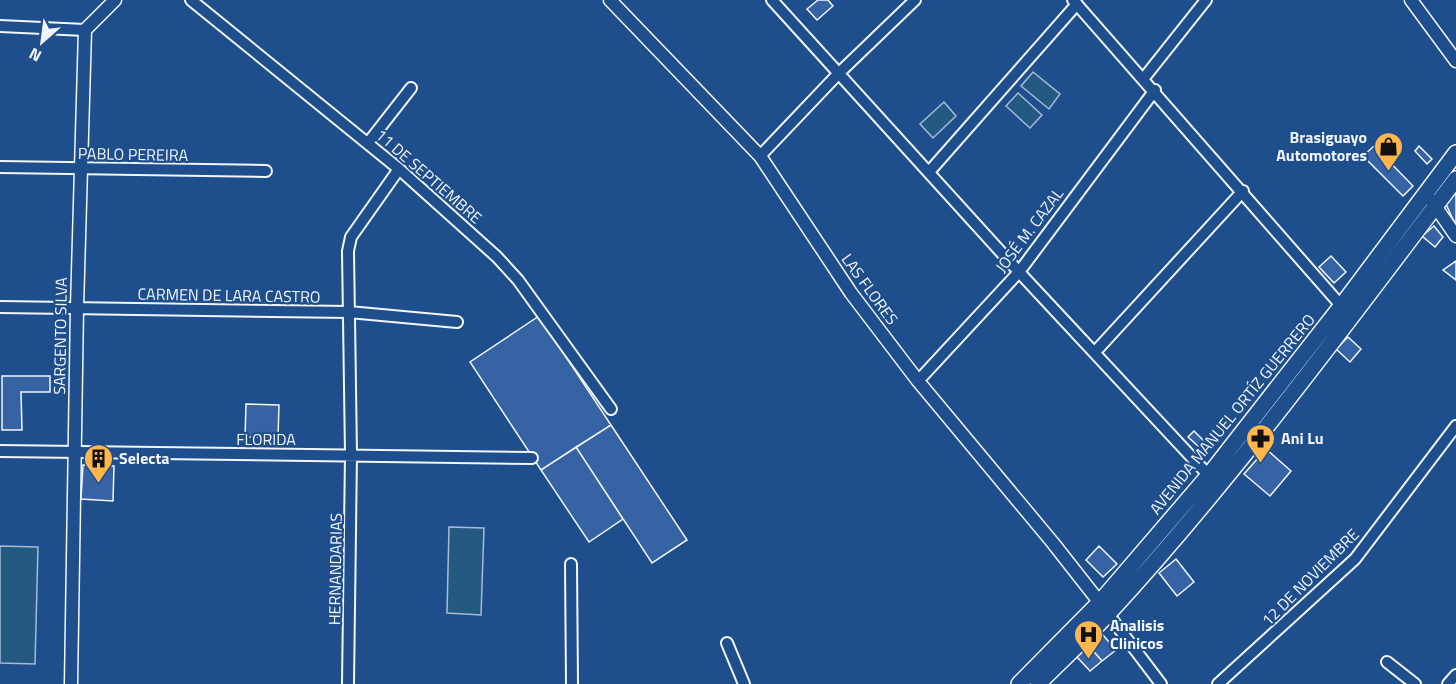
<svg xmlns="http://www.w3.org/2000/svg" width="1456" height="684" font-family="'Titillium Web',sans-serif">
<rect width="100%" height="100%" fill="#1f4e8c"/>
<path fill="#245a82" stroke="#a8bbd7" stroke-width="1.5" d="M1033,72L1060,94L1049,109L1021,86Z
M1018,93L1042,115L1030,128L1006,106Z
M944,102L956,116L933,138L920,124Z
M449,527L484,528L481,615L447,613Z
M0,546L38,547L35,664L0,663Z"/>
<path fill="#3563a3" stroke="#f2f6ff" stroke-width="1.5" d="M818,0H828L833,6L817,20L807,9Z
M1374,146L1413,186L1403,196L1363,156Z
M1419,146L1432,159L1427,164L1415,151Z
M1456,193V226L1445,202Z
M1434,226L1443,237L1435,247L1422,236Z
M1331,256L1346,272L1334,283L1319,267Z
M1456,261V280L1443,270Z
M539,316L611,425L541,470L470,362Z
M1348,337L1361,349L1350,362L1336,349Z
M2,376H50V392H21L22,430H2Z
M246,404L279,405L278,438L245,437Z
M611,425L687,540L652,563L576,447Z
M1194,431L1204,441L1199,447L1188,437Z
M576,447L623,519L589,542L541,470Z
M1266,449L1291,471L1270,496L1244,474Z
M83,465L114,466L113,501L81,499Z
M1099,546L1117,564L1103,577L1086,560Z
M1176,559L1194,582L1177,596L1159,573Z
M1103,635L1116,650L1102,661L1089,646Z
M1089,646L1102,661L1090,671L1077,657Z"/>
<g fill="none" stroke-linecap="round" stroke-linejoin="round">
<defs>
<path id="minor" d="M191,0L399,169L497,257L518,280L611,409
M772,0L1019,272L1212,479
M1073,0L1344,309
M0,26L85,30
M1144,78L1206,0
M368,143L411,88
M760,156L839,73L915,0
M0,167L266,171
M929,172L1077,4
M0,307L349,312L457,322
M1095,352L1243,191
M918,381L1019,272L1155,90
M0,451L532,458
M571,564L572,684
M1108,614L1161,684
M727,643L744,684
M1387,662L1415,684
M348,684L351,454L348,251L351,237L399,169
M1218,684L1355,559L1456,426
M1448,684L1456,675"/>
<path id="tertiary" d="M610,0L760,156L851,293L918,381L1053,543L1104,608
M1411,0L1456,61
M1431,200L1456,236
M71,684L77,307L85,30L115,0"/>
<path id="primary" d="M1019,684L1100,602L1209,475L1342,305L1456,153
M1038,684C1061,661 1086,638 1109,613C1234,477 1344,326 1456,179"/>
</defs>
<use href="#minor" stroke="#f2f6ff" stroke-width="14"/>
<use href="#tertiary" stroke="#f2f6ff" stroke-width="15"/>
<use href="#primary" stroke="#f2f6ff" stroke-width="18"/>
<use href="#minor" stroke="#1f4e8c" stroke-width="10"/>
<use href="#tertiary" stroke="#1f4e8c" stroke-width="12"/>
<use href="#primary" stroke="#1f4e8c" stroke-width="15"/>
</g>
<defs>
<symbol id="shop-pin" viewBox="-11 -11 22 30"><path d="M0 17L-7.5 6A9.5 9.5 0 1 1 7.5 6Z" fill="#ffb74d" stroke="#1f4e8c"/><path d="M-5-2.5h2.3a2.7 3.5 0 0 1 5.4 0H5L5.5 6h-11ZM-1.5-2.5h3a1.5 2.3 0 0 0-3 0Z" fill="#111"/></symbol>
<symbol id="pharmacy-pin" viewBox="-11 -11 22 30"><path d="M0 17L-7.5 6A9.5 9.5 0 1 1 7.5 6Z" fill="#ffb74d" stroke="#1f4e8c"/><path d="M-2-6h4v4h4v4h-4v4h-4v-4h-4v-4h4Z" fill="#111"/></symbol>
<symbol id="building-pin" viewBox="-11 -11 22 30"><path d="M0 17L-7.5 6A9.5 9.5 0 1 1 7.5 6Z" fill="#ffb74d" stroke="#1f4e8c"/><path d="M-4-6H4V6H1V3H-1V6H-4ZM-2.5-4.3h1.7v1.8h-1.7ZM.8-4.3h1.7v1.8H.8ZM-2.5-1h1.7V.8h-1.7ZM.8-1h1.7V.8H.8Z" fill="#111"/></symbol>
<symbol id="hospital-pin" viewBox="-11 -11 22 30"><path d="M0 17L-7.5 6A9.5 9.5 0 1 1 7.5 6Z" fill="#ffb74d" stroke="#1f4e8c"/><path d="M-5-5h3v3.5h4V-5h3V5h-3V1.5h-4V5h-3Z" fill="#111"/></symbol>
</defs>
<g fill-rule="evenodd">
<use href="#shop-pin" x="1372" y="130" width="33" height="45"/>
<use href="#pharmacy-pin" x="1244" y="422" width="33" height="45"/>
<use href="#building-pin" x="82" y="442" width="33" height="45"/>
<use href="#hospital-pin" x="1072" y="618" width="33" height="45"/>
</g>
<g text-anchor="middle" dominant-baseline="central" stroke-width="4.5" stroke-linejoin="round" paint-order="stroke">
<g font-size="16" font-weight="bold" fill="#f2f6ff" stroke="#1f4e8c" text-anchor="start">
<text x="1367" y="137" text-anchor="end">Brasiguayo<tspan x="1367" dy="18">Automotores</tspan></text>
<text x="1281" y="438">Ani Lu</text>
<text x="119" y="458">Selecta</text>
<text x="1110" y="625">Analisis<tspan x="1110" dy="18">Clinicos</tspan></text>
</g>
<g font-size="16" fill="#f2f6ff" stroke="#1f4e8c">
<text transform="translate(133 154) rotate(1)">PABLO PEREIRA</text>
<text transform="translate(429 176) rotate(41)">11 DE SEPTIEMBRE</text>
<text transform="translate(1029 230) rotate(-53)">JOSÉ M. CAZAL</text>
<text transform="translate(870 289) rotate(54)">LAS FLORES</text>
<text transform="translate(229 295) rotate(1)">CARMEN DE LARA CASTRO</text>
<text transform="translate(60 336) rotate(-89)">SARGENTO SILVA</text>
<text transform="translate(1232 414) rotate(-51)">AVENIDA MANUEL ORTÍZ GUERRERO</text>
<text x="266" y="439">FLORIDA</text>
<text transform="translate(335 569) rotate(-89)">HERNANDARIAS</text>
<text transform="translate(1310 577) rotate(-45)">12 DE NOVIEMBRE</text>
</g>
</g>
<g transform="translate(42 42) rotate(208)" stroke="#1f4e8c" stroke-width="4.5" paint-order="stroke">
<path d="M0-4.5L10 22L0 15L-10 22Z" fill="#f2f6ff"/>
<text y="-9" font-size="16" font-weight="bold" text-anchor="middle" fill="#f2f6ff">N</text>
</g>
</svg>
